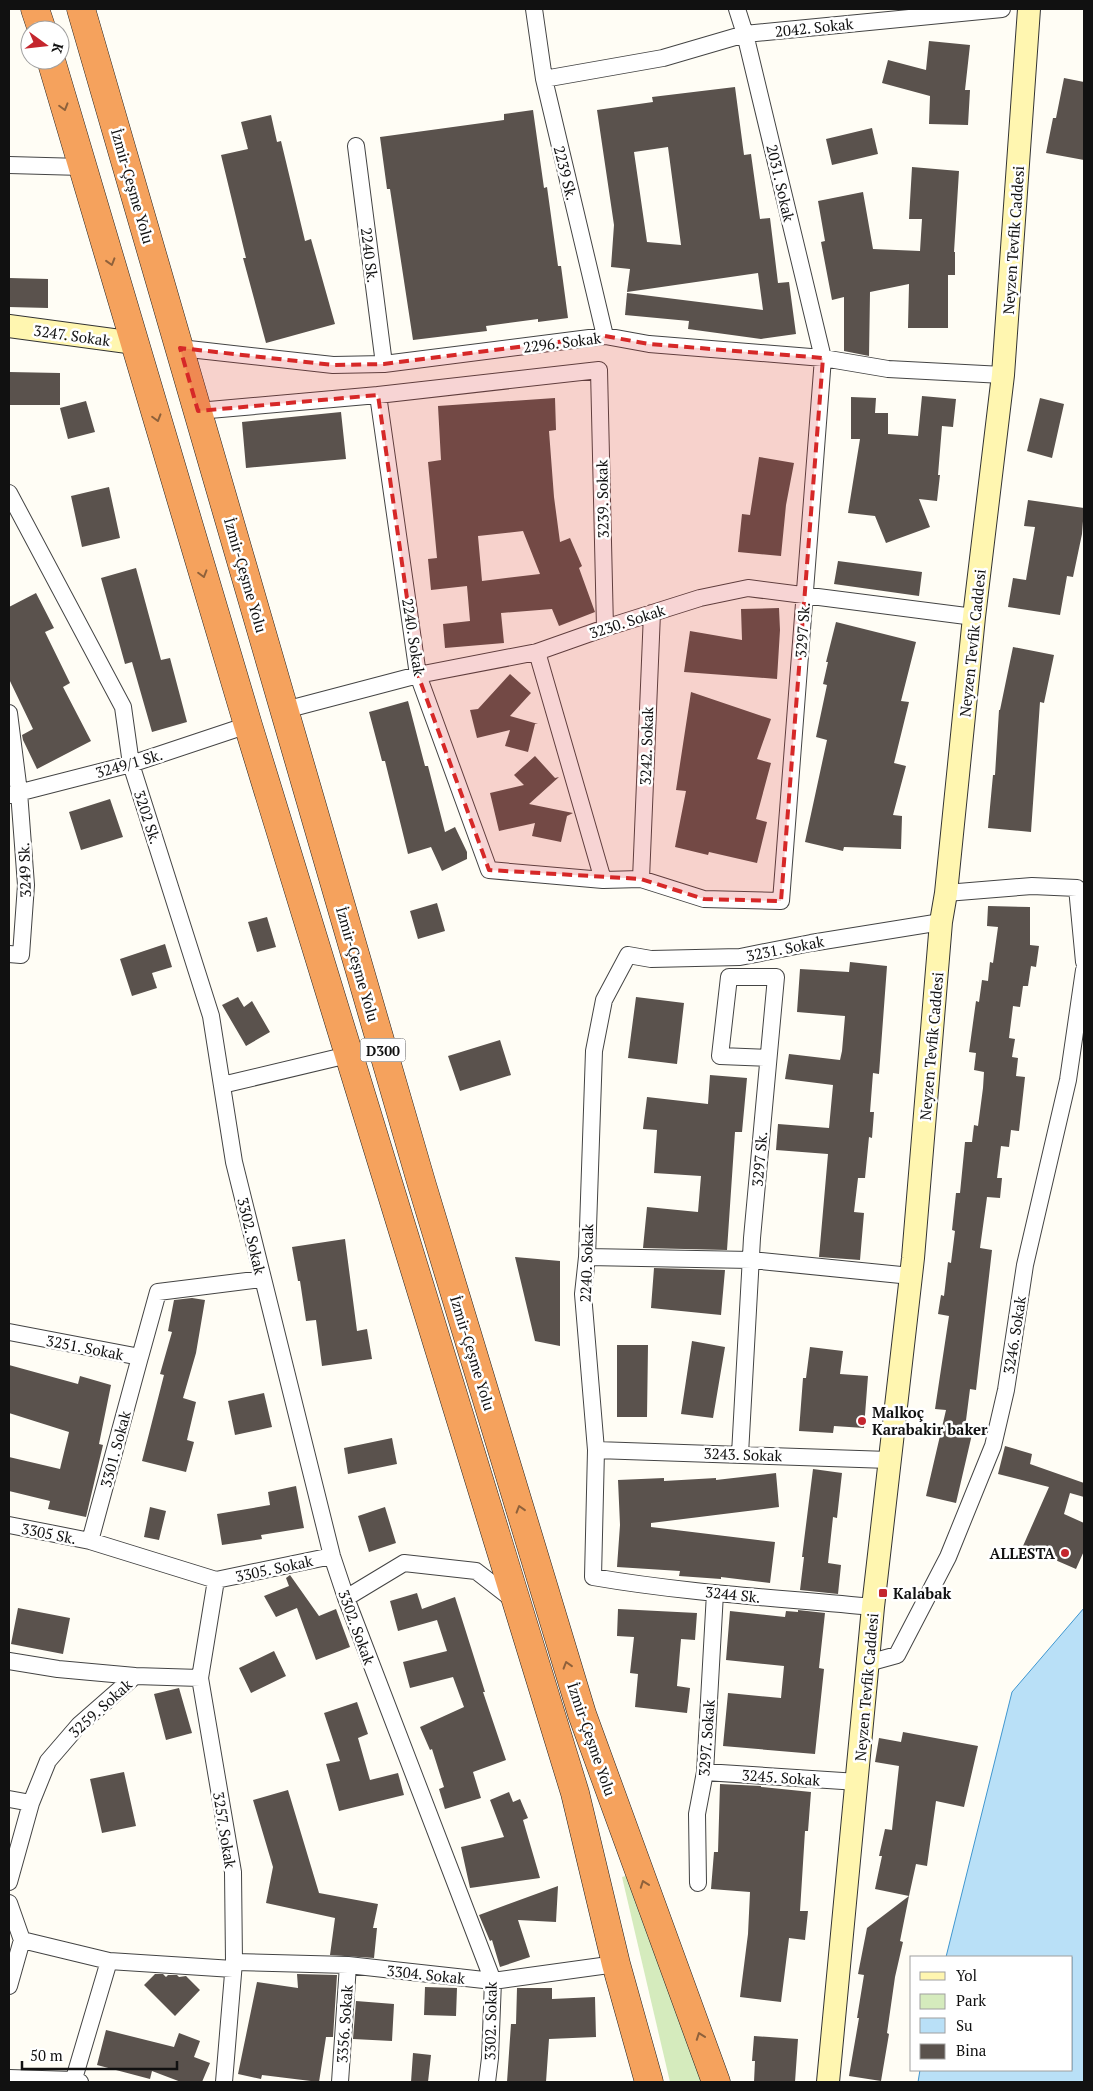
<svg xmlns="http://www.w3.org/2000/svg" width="1093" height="2091" font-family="'PT Serif',serif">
<rect width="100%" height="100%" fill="#fffdf5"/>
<path fill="#d5ebbd" d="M629,1875L705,2082H670L622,1877Z"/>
<path fill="#b9e0f7" stroke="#3f96cf" d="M1084,1608V2082H918L920,2070H1072V1957H946L1012,1692Z"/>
<path fill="#5a524d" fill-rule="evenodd" d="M929,41L970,45L965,90H970L968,125L929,124L930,96L882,83L888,60L926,70Z
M1064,78L1084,82V160L1046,153L1053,118H1056Z
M735,87L744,155L751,154L760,219L770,218L778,283L789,282L796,334L761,339L688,329L689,321L625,315L627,293L763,310L758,273L627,292L630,269L611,267L614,225L597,110L653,102L652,97ZM668,147L681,245L647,242L634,152Z
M533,110L544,188L547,187L558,266H561L568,318L538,322V319L486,326L487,331L413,340L390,189H387L380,137L504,120V114Z
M271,115L277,142L281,141L305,241L311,239L335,324L266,343L243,258H246L221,155L248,149L241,122Z
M872,128L878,154L832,165L826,139Z
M912,167L959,171L954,252H955V275H948V328H908L909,284L870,292L869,356L844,351V297L832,300L821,242L825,241L818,201L863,192L873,249L920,251L922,219H909Z
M9,278L48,279V308L9,307Z
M9,372L60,373V405H9Z
M922,396L956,399L953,427L942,426L938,475H940L937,501L919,499L930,527L886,543L875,516L848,513L860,439H851V397L876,398L875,413H888V434L918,436Z
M555,398L556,430L549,431L554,497L560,542L570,538L582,566L579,568L595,612L559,626L552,609L501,613L504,643L445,648L443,624L470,621L467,586L431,590L428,559L437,558L428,462L441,460L438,406ZM523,531L540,574L482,581L478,536Z
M1040,398L1064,404L1052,458L1027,451Z
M86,401L95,432L68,439L60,408Z
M341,412L346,459L246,468L242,422Z
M759,457L794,463L786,505L781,556L738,552L742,514L750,515Z
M109,487L120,538L82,547L71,496Z
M1028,500L1084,508L1082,534L1073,577L1067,576L1060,615L1008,607L1013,578L1026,580L1035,527L1024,526Z
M838,561L922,572L919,596L834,584Z
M136,568L161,660L170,658L187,722L152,732L132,662L125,664L101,578Z
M36,593L54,628L45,632L70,683L63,687L91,741L37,769L23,740L22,735L33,729L9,679V607Z
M779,608L780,630L777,679L684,672L690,631L742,640L741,609Z
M836,622L916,642L901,701L909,702L894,763L906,766L893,815L902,816L901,849L844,847L843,851L805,842L827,740L816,737L827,685L823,684L828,662H826Z
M1013,647L1054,655L1044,703L1040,702L1031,832L988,828L993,775H995L999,710H1000Z
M510,674L531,693L510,716L538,724H535L528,752L505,746L510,730L477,738L470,710L478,709Z
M691,692L771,719L757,759L771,763L756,819L767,822L757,863L709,852L708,855L675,847L686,791L676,790Z
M408,701L425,766H428L445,832L455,827L467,852V859L442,871L431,847L408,854L385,761H382L369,712Z
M535,756L555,778L559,777L529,804L573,813L567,816L561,842L532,836L535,823L499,831L490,793L524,785L514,775Z
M110,799L123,837L81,850L69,812Z
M437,903L445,931L418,939L410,911Z
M988,906L1030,907V945L1039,946L1036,967L1031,966L1028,986H1023L1020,1007L1013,1006L1009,1038L1015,1039L1012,1057L1018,1058L1016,1076L1025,1077L1019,1131L1011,1130L1009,1147L1001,1146L997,1178H1002L1000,1198L987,1197L980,1248L992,1250L976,1390L970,1389L965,1428L973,1430L956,1503L926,1496L946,1410L935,1409L949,1316L938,1314L941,1295L944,1296L948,1262L951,1263L955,1231L952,1230L956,1193H960L965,1142H972L974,1125L978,1126L983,1088L984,1072L974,1070L976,1053L969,1052L976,1001L979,1002L982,980L988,981L990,962L993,963L998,927L987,926Z
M267,917L276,947L257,952L248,922Z
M165,944L172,967L152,973L157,988L132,996L120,959Z
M850,962L887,966L879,1074L873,1073L870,1112H874L872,1138L869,1137L865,1178H858L854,1212L864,1213L860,1260L819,1257L828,1154L776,1150L778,1124L829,1128L833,1085L785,1079L789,1054L840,1060L842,1051L845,1016L797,1012L800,969L849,972Z
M238,997L244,1007L252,1001L270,1032L246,1046L222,1005Z
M636,997L684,1003L677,1064L628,1058Z
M500,1040L511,1075L460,1091L448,1056Z
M710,1075L747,1078L742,1132H735L727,1250L643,1248L647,1207L698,1212L701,1176L654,1173L657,1130L643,1129L647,1097L708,1104Z
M345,1239L357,1331L367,1329L372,1359L322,1366L316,1320L306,1321L300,1281H298L292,1247Z
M515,1257L560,1261V1346L535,1341Z
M654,1268L725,1270L721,1315L651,1308Z
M192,1298L205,1300L196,1353L183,1398L196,1402L187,1440L194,1442L186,1472L142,1461L164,1375L160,1374L172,1332L168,1331L174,1300Z
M692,1341L725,1347L713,1418L681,1414Z
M617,1345H648L647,1417H617Z
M810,1347L843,1351L840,1374L868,1376L864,1428L834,1426L833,1433L799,1431L803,1378H806Z
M9,1365L78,1384L80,1376L111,1385L99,1444L103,1445L86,1517L48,1509L50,1501L9,1491V1457L60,1469L69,1432L9,1413Z
M264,1393L272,1427L235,1435L228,1401Z
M392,1438L397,1464L348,1474L344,1448Z
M1005,1446L1032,1454L1030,1464L1084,1483V1497L1070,1493L1064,1514L1084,1523V1551L1076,1569L1023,1546L1049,1487L998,1474Z
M813,1469L842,1473L837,1518L833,1517L828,1563L841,1565L838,1594L800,1590L804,1557H802Z
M776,1473L779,1507L651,1523V1527L775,1542L770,1583L721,1577V1579L679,1576L680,1571L617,1567L620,1525L618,1480L664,1478V1481L716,1478V1480Z
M296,1486L304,1528L261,1535L262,1539L222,1545L217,1514L270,1505L268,1492Z
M150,1507L166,1511L159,1540L144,1537Z
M385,1507L396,1543L369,1552L358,1516Z
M290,1575L319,1616L336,1609L350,1647L316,1660L297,1608L276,1617L264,1596L289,1586L286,1578Z
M417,1593L422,1609L455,1597L485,1692H483L506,1760L473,1772L481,1798L445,1809L439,1789L444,1787L432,1749L430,1750L420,1727L464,1707L453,1677L410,1688L403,1662L447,1651L437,1620L398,1631L390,1601Z
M18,1608L70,1618L63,1654L11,1644Z
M618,1609L697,1613L695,1640L681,1639L677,1686L690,1688L687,1713L635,1707L638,1674L630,1673L634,1637L617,1636Z
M798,1610L825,1613L819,1668L824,1669L815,1754L723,1746L728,1693L781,1698L784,1666L726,1660L730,1611L785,1617L786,1611L798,1612Z
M274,1651L286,1676L251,1693L239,1668Z
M179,1688L192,1733L166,1740L154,1694Z
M357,1702L368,1734L358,1738L370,1780L398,1773L404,1795L339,1811L326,1764L340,1761L324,1713Z
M903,1732L978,1746L964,1807L936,1801L927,1866L916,1864L909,1896L875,1889L882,1856H879L885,1829L892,1830L899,1766L875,1762L879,1738L901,1742Z
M124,1772L136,1826L102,1833L90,1779Z
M720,1784L761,1786V1787L811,1792L808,1831H805L800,1911H808L805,1940L789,1938L781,2002L740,1997L748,1934L750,1892L711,1889L714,1852H718Z
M288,1790L319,1893L378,1904L373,1928H377L374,1958L330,1955L335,1918L266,1903L273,1867L253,1800Z
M509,1792L513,1802L520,1799L528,1818L523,1820L540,1878L470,1888L461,1847L504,1837L490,1800Z
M558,1886L556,1922L518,1920L530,1957L500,1967L492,1940L490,1941L479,1915Z
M909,1896L900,1941L903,1942L895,1977L887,2033L889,2034L881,2081L849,2076L859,2018H857L864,1975L858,1974L867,1928Z
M155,1974H163L166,1977L168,1975H177L179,1977L186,1976L200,1990L175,2016L144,1985Z
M297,1974L337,1975L333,2037H326L319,2082L262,2075L261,2079L238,2074L257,1982L298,1988Z
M425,1987L457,1988L456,2016L424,2015Z
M517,1988H552V1999L595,1997L596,2037L549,2039L546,2082H507L511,2024H516Z
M356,2001L394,2004L392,2041L353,2039Z
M106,2030L174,2047L179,2033L200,2041L194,2057L210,2063L202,2082H181L152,2071L150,2079L97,2065Z
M754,2036L798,2039L795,2082H754L755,2061H752Z
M413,2053L431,2055L428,2082H411Z"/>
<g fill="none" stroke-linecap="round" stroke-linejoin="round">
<defs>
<path id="street" d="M534,9L544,79L605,336
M544,79L663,58L745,34L1002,9
M356,146L384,364
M9,165L82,167
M180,348L333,365L384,364L605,336L649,344L823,358L888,369L1003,375
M378,395L418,675L489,870L603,880L641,879L704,899L781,901L823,358L745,34L737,9
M198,411L378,395L599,370L605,628
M9,493L123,707L131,764L211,1016L234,1162L332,1556L346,1598L493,1981L490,2058L487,2082
M537,652L603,880
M285,710L418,675L537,652L605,628L700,598L748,588L974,617
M9,713L19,792L26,885L21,955L9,954
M10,795L131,764L248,725
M641,879L652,613
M946,893L1032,886L1077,888L1084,962
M222,1085L348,1055
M587,1257L751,1260L911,1276
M9,1332L140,1357L158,1292L262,1279
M596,1450L889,1460
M740,1454L752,1238L776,977H729L720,1056L768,1058
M9,1525L90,1541L216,1580L332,1556
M90,1541L140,1357
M216,1580L200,1678L233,1872L234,1962L224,2082
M346,1598L404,1563L476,1571L516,1602
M873,1607C780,1598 685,1593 593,1577L596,1450L583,1294L587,1257L594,1051L604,1000L628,955L651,959L740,957L811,943L941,922
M9,1661L58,1669L135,1676
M868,1663L897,1655L948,1557L993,1446L1006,1390L1025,1265L1068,1080L1084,970
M705,1772L858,1782
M9,1799L31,1803
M9,1882L31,1803L48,1761L79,1725L135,1676L200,1678
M698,1883L697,1814L705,1772L715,1593
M9,1903L22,1940L9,1986
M22,1940L109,1961L233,1969
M234,1962L348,1965L493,1981L616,1964
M9,2078L74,2080L80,2082
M73,2082L109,1961
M340,2082L348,1965"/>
<path id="secondary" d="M9,326L135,343
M828,2082L873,1607L913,1258L941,922L946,893L974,617L1003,375L1029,9"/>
<path id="highway" d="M35,9L42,30
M81,9L422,1185L582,1714L716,2082
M51,60L248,725L575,1793L616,1964L649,2082"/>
</defs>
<use href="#street" stroke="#444" stroke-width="18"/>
<use href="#secondary" stroke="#333" stroke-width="24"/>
<use href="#highway" stroke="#222" stroke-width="29"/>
<use href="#street" stroke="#fff" stroke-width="16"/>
<use href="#secondary" stroke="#fff6b0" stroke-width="22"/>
<use href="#highway" stroke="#f5a25d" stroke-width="28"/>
</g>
<defs><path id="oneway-chevron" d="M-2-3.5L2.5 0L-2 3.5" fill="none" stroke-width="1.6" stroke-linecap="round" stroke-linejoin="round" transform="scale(1.25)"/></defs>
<g stroke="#8e613b">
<use href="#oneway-chevron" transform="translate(64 107) rotate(74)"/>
<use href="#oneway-chevron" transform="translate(111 262) rotate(73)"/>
<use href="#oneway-chevron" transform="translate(157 418) rotate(74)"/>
<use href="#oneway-chevron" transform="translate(203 574) rotate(74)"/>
<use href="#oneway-chevron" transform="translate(520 1509) rotate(-107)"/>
<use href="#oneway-chevron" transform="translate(567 1665) rotate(-107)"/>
<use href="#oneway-chevron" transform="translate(644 1884) rotate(-110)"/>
<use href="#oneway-chevron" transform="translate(700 2036) rotate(-110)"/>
</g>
<path fill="#d62828" fill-opacity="0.2" stroke="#d62828" stroke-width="4" stroke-dasharray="10 6" stroke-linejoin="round" d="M605,336L649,344L823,358L781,901L704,899L641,879L489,870L418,675L378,395L198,411L180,348L333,365L384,364Z"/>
<g fill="#c4262e" stroke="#fff" stroke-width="2">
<circle cx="862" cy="1421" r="5"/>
<circle cx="1065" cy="1553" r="5"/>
<rect x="878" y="1588" width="10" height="10" rx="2.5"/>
</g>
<g text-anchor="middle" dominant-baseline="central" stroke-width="5" stroke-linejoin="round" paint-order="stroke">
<rect fill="#fff" stroke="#585858" stroke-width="1" x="360.5" y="1038.5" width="45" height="23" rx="4"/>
<g font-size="14" font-weight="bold" fill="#111">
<text x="383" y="1050">D300</text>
</g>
<g font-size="15" fill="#111" stroke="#fff">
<text transform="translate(814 27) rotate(-6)">2042. Sokak</text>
<text transform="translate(566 173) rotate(76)">2239 Sk.</text>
<text transform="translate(781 183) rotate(77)">2031. Sokak</text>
<text transform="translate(133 186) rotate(74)">İzmir-Çeşme Yolu</text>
<text transform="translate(1013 240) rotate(-86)">Neyzen Tevfik Caddesi</text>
<text transform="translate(370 255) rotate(83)">2240 Sk.</text>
<text transform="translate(72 335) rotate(8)">3247. Sokak</text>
<text transform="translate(562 342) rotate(-7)">2296. Sokak</text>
<text transform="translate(602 499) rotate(-91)">3239. Sokak</text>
<text transform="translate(246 575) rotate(74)">İzmir-Çeşme Yolu</text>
<text transform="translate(627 621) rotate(-18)">3230. Sokak</text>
<text transform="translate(802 630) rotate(-86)">3297 Sk.</text>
<text transform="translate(414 637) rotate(81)">2240. Sokak</text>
<text transform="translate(972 643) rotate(-84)">Neyzen Tevfik Caddesi</text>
<text transform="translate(646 746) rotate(-88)">3242. Sokak</text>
<text transform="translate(129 763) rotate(-16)">3249/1 Sk.</text>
<text transform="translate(148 817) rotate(72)">3202 Sk.</text>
<text transform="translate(24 870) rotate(-92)">3249 Sk.</text>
<text transform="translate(785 948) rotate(-11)">3231. Sokak</text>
<text transform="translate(358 964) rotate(74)">İzmir-Çeşme Yolu</text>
<text transform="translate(931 1046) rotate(-85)">Neyzen Tevfik Caddesi</text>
<text transform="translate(759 1159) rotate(-85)">3297 Sk.</text>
<text transform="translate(252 1236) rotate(77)">3302. Sokak</text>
<text transform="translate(586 1263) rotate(-88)">2240. Sokak</text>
<text transform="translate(1014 1335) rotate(-81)">3246. Sokak</text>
<text transform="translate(85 1347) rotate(11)">3251. Sokak</text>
<text transform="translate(473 1353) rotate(73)">İzmir-Çeşme Yolu</text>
<text transform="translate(115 1449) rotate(-75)">3301. Sokak</text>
<text transform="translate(743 1454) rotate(2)">3243. Sokak</text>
<text transform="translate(49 1533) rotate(11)">3305 Sk.</text>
<text transform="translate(274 1568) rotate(-12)">3305. Sokak</text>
<text transform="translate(733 1594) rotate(6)">3244 Sk.</text>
<text transform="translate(357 1627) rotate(70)">3302. Sokak</text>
<text transform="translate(866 1687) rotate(-85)">Neyzen Tevfik Caddesi</text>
<text transform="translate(100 1708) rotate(-42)">3259. Sokak</text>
<text transform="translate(706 1738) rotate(-86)">3297. Sokak</text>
<text transform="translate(592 1739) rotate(71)">İzmir-Çeşme Yolu</text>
<text transform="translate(781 1777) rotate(4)">3245. Sokak</text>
<text transform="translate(225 1830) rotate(81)">3257. Sokak</text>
<text transform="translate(426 1974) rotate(6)">3304. Sokak</text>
<text transform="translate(490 2021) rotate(-89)">3302. Sokak</text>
<text transform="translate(344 2024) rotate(-86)">3356. Sokak</text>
</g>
<g font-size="15" font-weight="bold" fill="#111" stroke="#fff" text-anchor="start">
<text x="872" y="1412">Malkoç<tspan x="872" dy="17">Karabakir baker</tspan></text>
<text x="1055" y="1553" text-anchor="end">ALLESTA</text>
<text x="893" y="1593">Kalabak</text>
</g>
</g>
<rect width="1093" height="2091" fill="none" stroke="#111111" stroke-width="20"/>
<rect x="910" y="1956" width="162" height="115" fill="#ffffff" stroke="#a0a0a0"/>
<rect x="920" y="1972" width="25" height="8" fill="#fff6b0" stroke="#a0a0a0"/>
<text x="956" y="1981" font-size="15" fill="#111111">Yol</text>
<rect x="920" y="1994" width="25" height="15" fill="#d5ebbd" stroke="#a0a0a0"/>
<text x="956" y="2006" font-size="15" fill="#111111">Park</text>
<rect x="920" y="2018" width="25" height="15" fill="#b9e0f7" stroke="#a0a0a0"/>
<text x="956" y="2031" font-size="15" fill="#111111">Su</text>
<rect x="920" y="2044" width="25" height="15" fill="#5a524d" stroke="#a0a0a0"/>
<text x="956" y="2056" font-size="15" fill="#111111">Bina</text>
<g transform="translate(45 45) rotate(105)"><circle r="24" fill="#ffffff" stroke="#a0a0a0"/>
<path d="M0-4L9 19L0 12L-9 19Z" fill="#c4262e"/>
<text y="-8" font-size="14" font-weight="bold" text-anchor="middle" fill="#111111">K</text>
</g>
<path d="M22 2061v8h155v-8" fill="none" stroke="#111111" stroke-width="2.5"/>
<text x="30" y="2061" font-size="15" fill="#111111" stroke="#ffffff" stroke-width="4" paint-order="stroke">50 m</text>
</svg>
